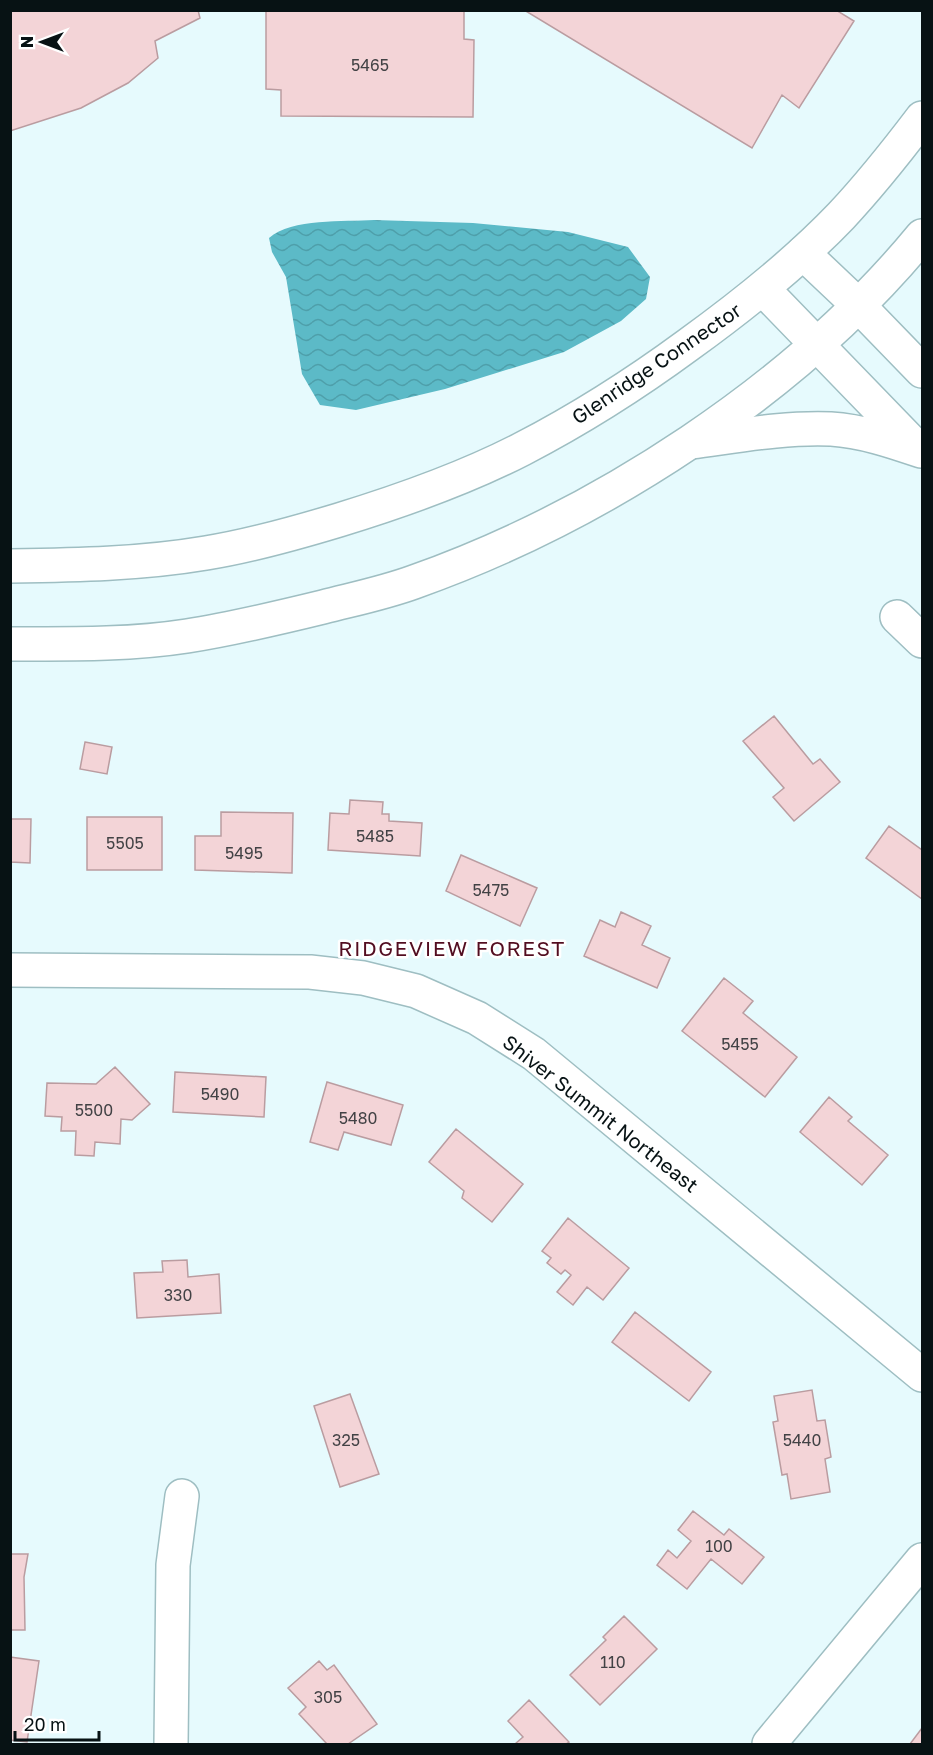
<svg xmlns="http://www.w3.org/2000/svg" width="933" height="1755" font-family="'Golos Text',sans-serif">
<defs>
<pattern id="water-waves" width="16" height="10" patternUnits="userSpaceOnUse" patternTransform="scale(1.5)"><rect width="16" height="10" fill="#5cbac7"/><path d="M0 5q4-4 8 0t8 0" fill="none" stroke="#4e9faa"/></pattern>
</defs>
<rect width="100%" height="100%" fill="#e6fafd"/>
<path fill="url(#water-waves)" d="M374,220L473,223L568,232L628,247L650,277L646,299L621,321L564,352L445,389L356,410L320,405L302,374L286,277L272,252L269,238C292,218 344,222 374,220Z"/>
<path fill="#f3d4d7" stroke="#ba9ca0" stroke-width="1.5" d="M10,10H198L200,18L155,41L158,58L128,83L81,108L10,131Z
M266,10H464V39L474,40L473,117L281,116V90L266,89Z
M524,10H836L854,21L799,108L782,95L752,148Z
M774,716L813,764L820,759L840,782L794,821L773,797L784,788L743,741Z
M85,742L112,747L107,774L80,769Z
M350,800L383,802L382,814H389V821L422,823L420,856L328,850L330,813L349,814Z
M221,812L293,813L292,873L195,870V836H221Z
M87,817H162V870H87Z
M10,819H31L30,863L10,862Z
M889,826L922,850V899L866,858Z
M461,855L537,888L520,926L446,891Z
M621,912L651,926L642,945L670,958L657,988L584,956L600,920L615,927Z
M724,978L753,1001L743,1013L797,1057L765,1097L682,1031Z
M115,1067L150,1104L132,1120L121,1119L120,1144L95,1142L94,1156L75,1155L76,1131H61L62,1117L45,1116L47,1083L96,1084Z
M175,1072L266,1077L264,1117L173,1112Z
M327,1082L403,1105L391,1145L344,1132L338,1150L310,1142Z
M829,1097L852,1117L848,1121L888,1155L862,1185L800,1132Z
M456,1129L523,1184L492,1222L462,1198L464,1191L429,1162Z
M568,1218L629,1268L603,1300L587,1287L573,1305L557,1292L571,1275L565,1270L561,1274L547,1263L551,1258L542,1251Z
M187,1260L188,1277L219,1274L221,1313L137,1318L134,1273L163,1272L162,1261Z
M635,1312L711,1372L689,1401L612,1342Z
M812,1390L817,1421L825,1420L831,1457L825,1459L830,1492L791,1499L787,1474L782,1475L773,1422L778,1421L774,1396Z
M350,1394L379,1474L340,1487L314,1406Z
M693,1511L724,1535L729,1529L764,1557L742,1584L711,1559L687,1589L657,1565L668,1550L677,1558L691,1541L678,1530Z
M10,1554H28L24,1577L25,1630H10Z
M624,1616L657,1649L600,1705L570,1675L606,1640L603,1637Z
M10,1657L39,1661L27,1742L10,1740Z
M319,1661L327,1670L334,1665L377,1724L348,1744H327L299,1714L306,1707L288,1688Z
M529,1700L569,1742L566,1744H515L523,1737L508,1721Z
M922,1728V1744H910Z"/>
<g fill="none" stroke-linecap="round" stroke-linejoin="round">
<defs>
<path id="street" d="M897,617L922,641
M10,970L310,972L363,978L416,991L477,1018L534,1054L922,1375
M171,1744L173,1565L182,1496
M769,1744L922,1560"/>
<path id="secondary" d="M10,566C76,565 141,564 206,553C251,546 296,533 339,520C401,501 464,479 522,449C580,419 635,384 688,345C742,306 795,264 841,216C870,185 897,151 922,118
M10,644C69,644 129,645 187,636C232,629 278,618 323,607C354,599 384,593 414,582C600,516 796,389 922,236"/>
<path id="highway" d="M803,253L858,305L922,371
M763,289L917,448
M691,442C737,436 785,427 831,429C862,431 892,441 921,451"/>
</defs>
<use href="#street" stroke="#9ebec2" stroke-width="36"/>
<use href="#secondary" stroke="#9ebec2" stroke-width="36"/>
<use href="#highway" stroke="#9ebec2" stroke-width="36"/>
<use href="#street" stroke="#fff" stroke-width="33"/>
<use href="#secondary" stroke="#fff" stroke-width="33"/>
<use href="#highway" stroke="#fff" stroke-width="33"/>
</g>
<g text-anchor="middle" dominant-baseline="central" stroke-width="5" stroke-linejoin="round" paint-order="stroke">
<g font-size="16" fill="#424245">
<text x="370" y="65">5465</text>
<text x="375" y="836">5485</text>
<text x="125" y="843">5505</text>
<text x="244" y="853">5495</text>
<text x="491" y="890">5475</text>
<text x="740" y="1044">5455</text>
<text x="220" y="1094">5490</text>
<text x="94" y="1110">5500</text>
<text x="358" y="1118">5480</text>
<text x="178" y="1295">330</text>
<text x="346" y="1440">325</text>
<text x="802" y="1440">5440</text>
<text x="719" y="1546">100</text>
<text x="613" y="1662">110</text>
<text x="328" y="1697">305</text>
</g>
<g font-size="20" fill="#071214" stroke="#fff">
<text transform="translate(656 363) rotate(-34)">Glenridge Connector</text>
<text transform="translate(601 1113) rotate(38)">Shiver Summit Northeast</text>
</g>
<g font-size="21" letter-spacing="1.5" fill="#520d20" stroke="#fff">
<text x="452" y="948">RIDGEVIEW FOREST</text>
</g>
</g>
<rect width="933" height="1755" fill="none" stroke="#071214" stroke-width="24"/>
<g transform="translate(42 42) rotate(270)" stroke="#ffffff" stroke-width="4.5" paint-order="stroke">
<path d="M0-4.5L10 22L0 15L-10 22Z" fill="#071214"/>
<text y="-9" font-size="16" font-weight="bold" text-anchor="middle" fill="#071214">N</text>
</g>
<path d="M15 1731v9h84v-9" fill="none" stroke="#071214" stroke-width="3"/>
<text x="24" y="1731" font-size="18" fill="#071214" stroke="#ffffff" stroke-width="4.5" paint-order="stroke">20 m</text>
</svg>
